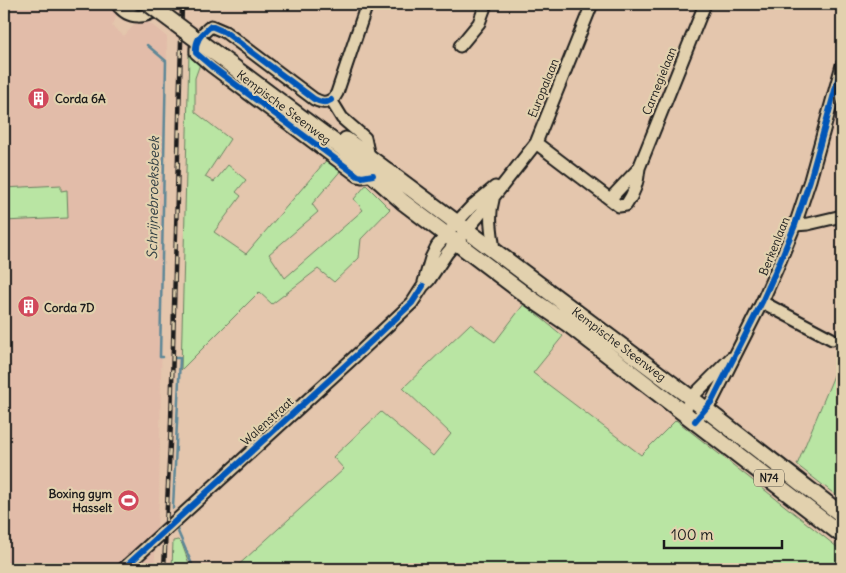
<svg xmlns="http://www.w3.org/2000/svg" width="846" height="573" font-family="Delius,sans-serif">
<rect width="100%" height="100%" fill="#e4c6ad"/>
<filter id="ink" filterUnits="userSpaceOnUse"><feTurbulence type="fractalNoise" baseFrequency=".02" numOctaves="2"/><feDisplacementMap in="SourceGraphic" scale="10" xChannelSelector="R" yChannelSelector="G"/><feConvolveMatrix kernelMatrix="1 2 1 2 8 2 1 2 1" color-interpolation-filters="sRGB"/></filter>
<g filter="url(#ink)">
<path fill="#e2bca9" d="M4,4H111L115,10L116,14L115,20L112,26L124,36L135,24L147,21L167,37L159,499L154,569H4Z"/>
<path fill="#b9e5a3" stroke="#6a8060" d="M189,53L201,61L195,78V112L230,139L205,177L214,182L228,165L246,180L236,192L241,196L214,232L246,254L329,157L343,168L312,204L318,212L269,254L285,278L363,210L354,199L366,185L390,209L361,239L359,258L334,282L318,269L272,304L259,292L181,370Z
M61,185V191L67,190L68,218L4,221V188Z
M524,304L563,336L533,373L641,455L676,420L842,551V569H234L344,469L333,457L381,412L433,456L451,434L403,388L470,324L495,342Z
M842,356V500L797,465Z
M178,540L182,544L191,569H172L173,541Z"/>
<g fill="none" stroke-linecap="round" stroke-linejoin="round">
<path stroke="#5d8797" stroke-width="2.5" d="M147,45L166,61L160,357H163
M173,508L180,358H174
M176,527L194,569"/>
<defs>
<path id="minor" d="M117,4C128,20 148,20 160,5
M119,7H128L134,4
M460,46L479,23L486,4
M331,100C325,104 320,102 314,99L225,32L211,26C201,35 195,39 196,53L211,66L358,176L362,177L373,175
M331,100L334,98L337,93L367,4
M331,100L342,118L365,138L369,157
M536,143L619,206L626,205C634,194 638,182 639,168L705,4
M610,199L639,168
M493,200C488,217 492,233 494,250
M795,225L808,224L842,216
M424,282L431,258L437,246L457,222L472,206L495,187
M762,302L832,339
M684,413L691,398L731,358
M695,421L712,401L762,302L778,266L795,225L810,180L842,65
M123,569L362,350L412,303L423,286L429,280L447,253L477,218L536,143L592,4"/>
<path id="major" d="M247,77L341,147L403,202L527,296L568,324L842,535
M346,140L691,398L842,515"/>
</defs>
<use href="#minor" stroke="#1c1c1c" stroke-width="15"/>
<use href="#major" stroke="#1c1c1c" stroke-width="19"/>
<use href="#minor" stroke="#e2d1ae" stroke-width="11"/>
<use href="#major" stroke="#e2d1ae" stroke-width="15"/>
<defs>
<path id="rail" d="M164,569L171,422L182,4"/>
</defs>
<use href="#rail" stroke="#1c1c1c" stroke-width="4.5"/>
<use href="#rail" stroke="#e2d1ae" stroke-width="2.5" stroke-dasharray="8" stroke-linecap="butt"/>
<defs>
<path id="major-bridge" d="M149,4L247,77"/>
</defs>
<use href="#major-bridge" stroke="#1c1c1c" stroke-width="19" stroke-linecap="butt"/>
<use href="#major-bridge" stroke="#e2d1ae" stroke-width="15"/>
<defs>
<path id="cycleway" d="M331,100C325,104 320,102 314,99L225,32L211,26C201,35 195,39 196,53L211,66L358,176L362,177L373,175
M695,421L712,401L762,302L778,266L795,225L810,180L842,65
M123,569L362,350L412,303L423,286"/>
</defs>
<use href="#cycleway" stroke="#e2d1ae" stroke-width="9"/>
<use href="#cycleway" stroke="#0057b8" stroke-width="6"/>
</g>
</g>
<defs>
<symbol id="building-disc" viewBox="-11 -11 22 22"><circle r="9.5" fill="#d1495b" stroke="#e2d1ae"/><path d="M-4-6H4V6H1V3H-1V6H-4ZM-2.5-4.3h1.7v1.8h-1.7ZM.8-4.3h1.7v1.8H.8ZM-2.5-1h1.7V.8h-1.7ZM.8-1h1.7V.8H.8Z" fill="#fff"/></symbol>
<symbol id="stadium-disc" viewBox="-11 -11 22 22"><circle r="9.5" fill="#d1495b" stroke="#e2d1ae"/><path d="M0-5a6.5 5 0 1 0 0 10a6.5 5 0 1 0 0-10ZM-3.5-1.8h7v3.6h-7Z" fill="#fff"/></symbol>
</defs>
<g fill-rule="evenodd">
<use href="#building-disc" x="26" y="86" width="25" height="25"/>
<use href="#building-disc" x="16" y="294" width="25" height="25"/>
<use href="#stadium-disc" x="116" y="488" width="25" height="25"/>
</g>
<g text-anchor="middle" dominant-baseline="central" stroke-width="4.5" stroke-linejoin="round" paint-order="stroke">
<rect fill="#e2d1ae" stroke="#575248" stroke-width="1" x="754" y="469.5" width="30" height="17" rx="4"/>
<g font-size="11" font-weight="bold" fill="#1c1c1c">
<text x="769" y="478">N74</text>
</g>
<g font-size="12" fill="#1c1c1c" stroke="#e2d1ae">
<text transform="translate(659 81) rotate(-68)">Carnegielaan</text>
<text transform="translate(543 88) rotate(-68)">Europalaan</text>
<text transform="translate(284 107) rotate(37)">Kempische Steenweg</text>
<text transform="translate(774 246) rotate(-68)">Berkenlaan</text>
<text transform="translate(619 344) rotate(37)">Kempische Steenweg</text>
<text transform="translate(267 421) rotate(-42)">Walenstraat</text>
</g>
<g font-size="12" font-weight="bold" fill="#1c1c1c" stroke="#e2d1ae" text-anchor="start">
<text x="55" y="98">Corda 6A</text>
<text x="44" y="307">Corda 7D</text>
<text x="112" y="493" text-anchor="end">Boxing gym<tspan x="112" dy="14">Hasselt</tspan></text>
</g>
<g font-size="14" font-style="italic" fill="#324045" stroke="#e2d1ae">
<text transform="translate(153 198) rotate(-89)">Schrijnebroeksbeek</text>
</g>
</g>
<rect width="846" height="573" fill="none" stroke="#e2d1ae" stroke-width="20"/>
<rect x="10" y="10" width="826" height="553" fill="none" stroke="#1c1c1c" stroke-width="2" filter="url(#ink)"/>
<path d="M664 540v8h118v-8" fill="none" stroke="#1c1c1c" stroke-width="2.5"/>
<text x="671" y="540" font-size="15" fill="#1c1c1c" stroke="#e2d1ae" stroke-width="4" paint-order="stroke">100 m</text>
</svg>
